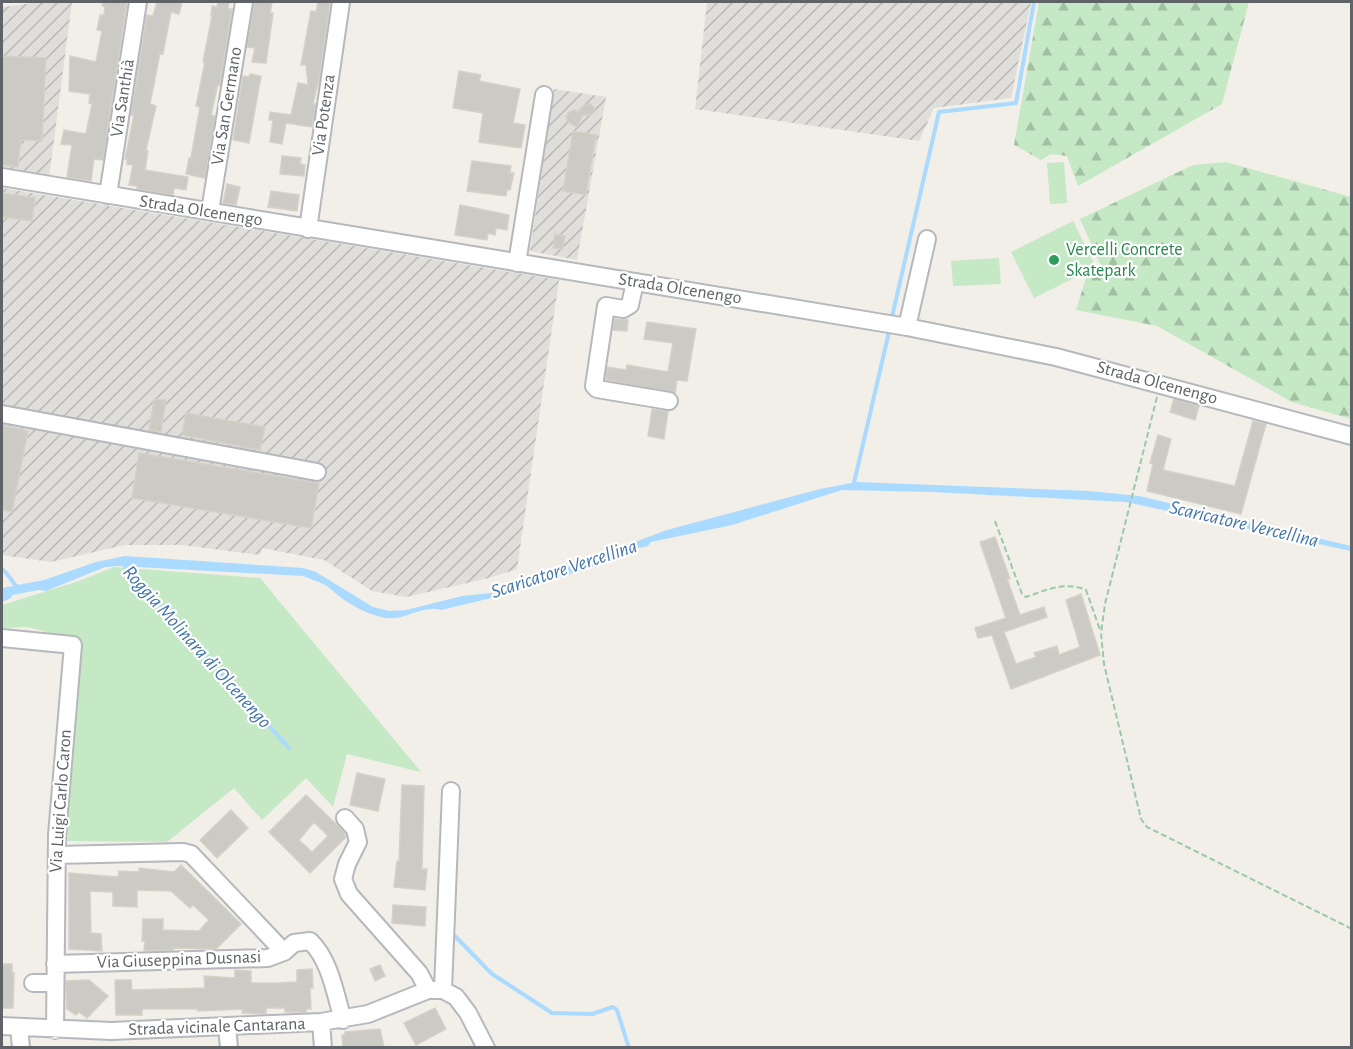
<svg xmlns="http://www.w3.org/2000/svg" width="1353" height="1049" font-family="'Alegreya Sans',sans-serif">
<defs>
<pattern id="industrial-furrows" width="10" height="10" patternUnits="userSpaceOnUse" patternTransform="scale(1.5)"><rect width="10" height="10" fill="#e0deda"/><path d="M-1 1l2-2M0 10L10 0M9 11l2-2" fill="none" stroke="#b9b8b5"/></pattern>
<pattern id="forest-firs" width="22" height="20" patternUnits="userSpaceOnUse" patternTransform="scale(1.5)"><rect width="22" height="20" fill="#c5e8c5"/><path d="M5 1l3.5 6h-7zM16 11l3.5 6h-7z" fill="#a3c0a4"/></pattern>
</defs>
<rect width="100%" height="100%" fill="#f1efe8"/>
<path fill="url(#industrial-furrows)" d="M41,2H72L49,178L2,169V7Z
M707,2H1031L1011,98L934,108L919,141L695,109Z
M554,89L606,97L577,260L530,251Z
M2,188L559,280L517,569L489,578L406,597L372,591L324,560L262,548L260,555L182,545H125L51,562L2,555Z"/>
<path fill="#c5e8c5" d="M1064,162L1067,203L1050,204L1047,163Z
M1073,221L1096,267L1034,298L1011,252Z
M999,258L1001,284L953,286L951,261Z
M114,567L260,578L421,772L347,754L333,807L306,778L262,820L234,788L167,842L66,841L82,641L28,627L2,628V605L79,581Z"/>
<path fill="url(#forest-firs)" d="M1039,2H1249L1222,104L1078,186L1067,156L1051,154L1041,160L1014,145Z
M1226,162L1351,197V419L1292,402L1157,326L1076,310L1086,278L1102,268L1080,219L1193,165Z"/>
<path fill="#aadaff" d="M857,482L1089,491L1139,496L1351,546V551L1126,502L932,492L842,490L732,525L651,542L648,546L634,549L619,558L512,593L441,610C424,604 404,621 386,618C369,615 354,607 340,597C335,593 330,588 325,585C318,581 310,579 303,576L120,566L105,567L46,591L39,590L12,595L11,598L2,602V588L44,580L96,562L125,556L303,568L316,572L373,607L389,611L406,610L462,596L491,593L536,578L538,574L547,571L551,573L667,530L820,489Z"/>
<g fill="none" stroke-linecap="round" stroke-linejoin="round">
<path stroke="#aadaff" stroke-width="4" d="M892,317L939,112L1016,103L1034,2
M853,487L889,332
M123,564L289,748
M2,569C9,574 12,583 19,589
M455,936L492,974L552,1013L592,1014L613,1007L617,1010L629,1048"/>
</g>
<path fill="#cccac5" stroke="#d6d1c6" stroke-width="1.5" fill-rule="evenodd" d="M103,2H127L103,160L94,159L91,181L67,177L72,145L61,144L64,130L86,134L92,104L89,103L90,94L69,91L70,56L96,62L102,31L97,30L100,15H104L105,7L102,6Z
M157,2H182L179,14L171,12L163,54L160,53L150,104L156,106L146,150L148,151L145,170L188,177L186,190L174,188L173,195L137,189V186L129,185L133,165L127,164V159H125L134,115H131L147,15L153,16Z
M218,2H229L228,9H232L220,85L218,84L211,115L215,116L205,178L186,174L189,158H191L200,107L196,106L205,62H203L212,16H211L212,6L217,7Z
M254,2H272L270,13H273L266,63L252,62L255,48L247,47Z
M318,2H330L320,75L313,104H316L312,127L286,123L282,144L270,142L273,120H269L270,112L291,115L298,83L308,85L306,65H301L311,11L316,12Z
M2,56L46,58L42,141L21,140L18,167L2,165Z
M459,71L481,75L479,81L520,89L513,123L525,125L521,148L479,142L483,113L453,108Z
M250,74L261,76L249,143L233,140L243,76L249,77Z
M585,104H590L594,107V112L591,115H583L577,127L568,122L566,117L569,112L575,110L578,112Z
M573,131L596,135L586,195L563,191Z
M282,156L301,158L300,164L305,165L304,176L280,174Z
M472,161L511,166L510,173H514L510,190H507L506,196L467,191Z
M227,184L240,187L236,205L223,203Z
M271,191L299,195L297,211L268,207Z
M2,193L35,198L32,221L2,217Z
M460,205L509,215L507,230L496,228L495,235L488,233L487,240L455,235Z
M555,234L565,236L563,249L553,248Z
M615,319L628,320L627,331L613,330Z
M647,322L696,329L687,381L677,380L675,393L606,380L607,367L626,370L627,365L668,372L673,343L644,339Z
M154,399L166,400L161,432L149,430Z
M1174,399L1199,406L1195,420L1170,412Z
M652,409L668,411L664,439L648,436Z
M186,413L265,427L260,450L182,435Z
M1253,421L1266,424L1241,514L1147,491L1153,464L1150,463L1158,435L1171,439L1163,470L1235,486Z
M2,425L28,431L12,512L2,510Z
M139,453L319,483L311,528L132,498Z
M995,537L1010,579H1007L1020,615L1044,607L1047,617L1004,632L1016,664L1036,657L1034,653L1057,646L1059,655L1080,647L1066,600L1081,594L1100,655L1011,689L992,635L978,638L975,628L1006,618L980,542Z
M357,773L385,779L378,811L350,805Z
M402,785L424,786L422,869H427L425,890L394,887L397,861H399Z
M306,795L343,831L346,837L310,873L269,832ZM314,822L328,836L312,852L299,840Z
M231,810L248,828L217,858L200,840Z
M181,865L241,924L216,949L173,948V950L144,951L145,941H142L143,919H163V930L199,931L209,920L193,905L190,908L171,891L137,890V907L113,906V892L90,891L91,933L101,934L102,951L69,949V873L118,877L119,871L139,872V868L174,872Z
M393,905L426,907L425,926L392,923Z
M2,964H12V973H14L13,1008H2Z
M380,965L385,976L375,981L370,969Z
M312,969L313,988H310L311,1009H306V1012H285V1008H266V1014L242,1013L243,1009L198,1011V1009H142V1015H116L115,980H131L132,990L205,988L204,976L235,978V970L251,971V983H279L297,982V970Z
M89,980L108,996L87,1018L79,1012L76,1015L67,1009L66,981Z
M435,1008L446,1029L416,1045L404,1023Z
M380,1029L384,1047H343L342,1035H345V1032Z"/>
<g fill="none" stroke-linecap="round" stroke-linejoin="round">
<defs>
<path id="minor" d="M2,177L907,327L1056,357L1352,436
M108,195L138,2
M210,211L244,2
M308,229L341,2
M517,263L544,95
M635,282L630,305L623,309L606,306L594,386L597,389L669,401
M907,327L927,239
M2,414L317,472
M2,638L73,645L57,835L55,1030
M345,818L355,829L358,842L347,864L343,879L349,894L419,973L428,990
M57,855L183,852L191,854L284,952
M55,964L268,958L284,952L294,943L310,941C330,960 335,993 343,1020
M33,983H55
M443,990L451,791
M321,1022L323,1048
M2,1026L111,1031L321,1022L368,1014L428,990H443L456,997L468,1013L486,1048
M227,1026L229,1048
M19,1027L21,1048"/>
</defs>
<use href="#minor" stroke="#b5b8bc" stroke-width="20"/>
<path stroke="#9cc7a9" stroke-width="2" stroke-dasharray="6 3" stroke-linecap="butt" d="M1157,397L1105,604L1101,633L1104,664L1141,819L1147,827L1352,929
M995,521L1022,594L1026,597C1046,590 1066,581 1086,590L1100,630"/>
<use href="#minor" stroke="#fff" stroke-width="16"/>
</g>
<circle fill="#2e9e5b" stroke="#fff" stroke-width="2" cx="1054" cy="260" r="6"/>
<g text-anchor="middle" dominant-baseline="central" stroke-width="4.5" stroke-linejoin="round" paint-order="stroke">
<g font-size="18" fill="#5f6368" stroke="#fff">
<text transform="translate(123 98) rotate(-81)">Via Santhià</text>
<text transform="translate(227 106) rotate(-81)">Via San Germano</text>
<text transform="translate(324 115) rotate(-82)">Via Potenza</text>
<text transform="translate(201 211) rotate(9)">Strada Olcenengo</text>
<text transform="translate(680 289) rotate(9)">Strada Olcenengo</text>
<text transform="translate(1157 383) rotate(15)">Strada Olcenengo</text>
<text transform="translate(61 801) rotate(-86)">Via Luigi Carlo Caron</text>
<text transform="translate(179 960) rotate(-2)">Via Giuseppina Dusnasi</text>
<text transform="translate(217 1027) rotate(-2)">Strada vicinale Cantarana</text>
</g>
<g font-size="18" fill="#27864d" stroke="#fff" text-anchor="start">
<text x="1066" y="250">Vercelli Concrete<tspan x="1066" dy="21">Skatepark</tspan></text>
</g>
<g font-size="20" font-style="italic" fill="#4174aa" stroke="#fff">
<text transform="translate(1244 524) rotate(13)">Scaricatore Vercellina</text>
<text transform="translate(564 569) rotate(-18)">Scaricatore Vercellina</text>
<text transform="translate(197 647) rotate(48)">Roggia Molinara di Olcenengo</text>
</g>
</g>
<rect width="1353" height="1049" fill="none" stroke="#5f6368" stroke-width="6"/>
</svg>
